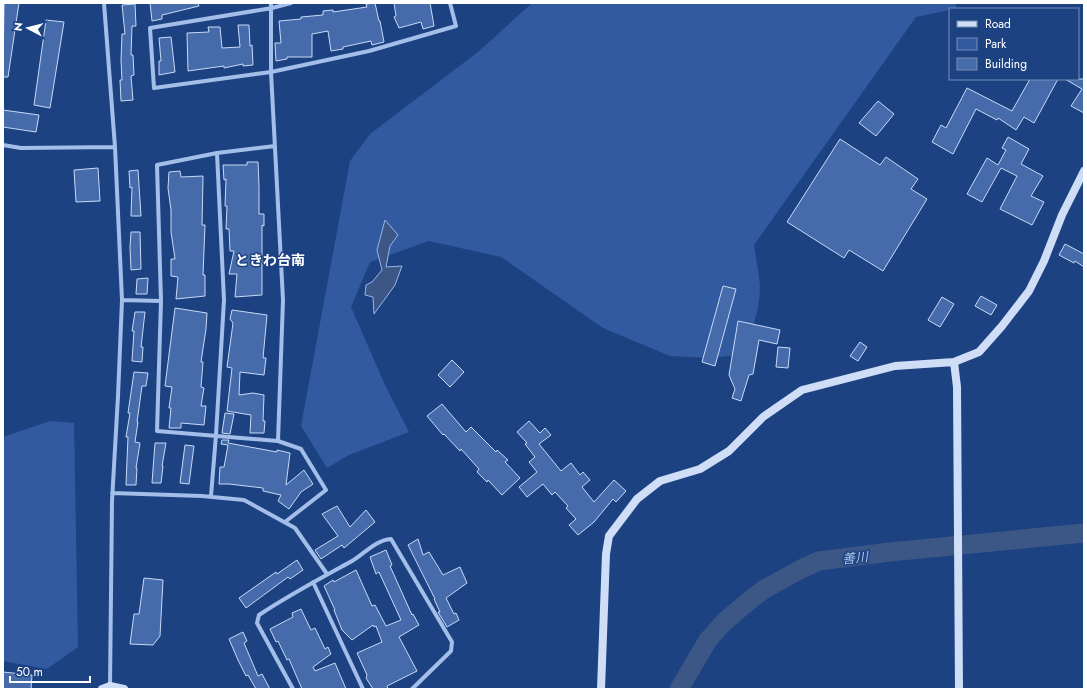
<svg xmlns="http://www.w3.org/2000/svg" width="1087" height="692" font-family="Jost,'Noto Sans JP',sans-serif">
<rect width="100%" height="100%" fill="#1d4282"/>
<path fill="#315aa1" d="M532,3H956V9H950V10L916,17L754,245C756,259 759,273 760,286C760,310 752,334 739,355L709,358L670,356L603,328L501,257L429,241L370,262L351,307L385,385L409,432L349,455L327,468L301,426L350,161L370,134L478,52Z
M50,421L74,423L78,647L47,669L3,661V437Z"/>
<path fill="#3c5786" stroke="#97b7eb" d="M385,220L398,235L390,246L386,267L402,266L395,285L374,314L373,297L365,295L366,285L372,282L382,270L377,250Z"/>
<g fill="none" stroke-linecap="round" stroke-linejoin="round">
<path stroke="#3c5786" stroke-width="19" d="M679,689L708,640L724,622L750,600L763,590L801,569L819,561L890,552L1084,533"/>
</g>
<path fill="#466bab" stroke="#c8daf7" d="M4,3H19L8,77H3Z
M150,3H198L199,6L162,15V19L152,21Z
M375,3L379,21H380L384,42L372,45L371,41L343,47V49L331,51L328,31L312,34V57H287V59L276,61L275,43H281L279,21L301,19V17L323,15V11L333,10V12L367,7L366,4Z
M394,3H430L434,26L423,29L421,22L399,28L394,17L396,16Z
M135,4L136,26H132L131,55H133L134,75L131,76L133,100L121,101L120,80H122L121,60L122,34H125L122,5Z
M46,20L64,22L50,108L34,105Z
M238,25H249L250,46L252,45L253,65L243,66V64L224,68V66L188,71L187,33L209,32L208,27H220L222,48L240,47Z
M171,37L175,72L159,75V61H161L159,38Z
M1030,79H1058L1034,123L1024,117L1016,130L998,118L997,120L976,109L953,154L932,142L941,125L946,128L967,88L1012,111Z
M1065,79H1084V113L1071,106L1082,89Z
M878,101L894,114L876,136L859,123Z
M3,110L39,115L36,132L3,127Z
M1008,137L1029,149L1021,164L1043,176L1031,196L1044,202L1032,225L1000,209L1017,176L1001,168L982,202L967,194L987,158L998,165L1006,150L1002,148Z
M840,139L880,165L886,157L918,179L911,189L927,199L883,271L849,250L844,258L787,222Z
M247,162H258L259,186V214H264V226L262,225V295L235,297L237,274H229L234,251H230L229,229H226L227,206H225L226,179L224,180L223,165H247Z
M98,168L100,201L76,202L74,170Z
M138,170L141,216H131L132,187L130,188L129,171Z
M180,171L181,177L203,176L202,225H205L203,275H205V296L176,299L178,277L171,276V259H175L171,232V210L168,188L169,172Z
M131,232H140L141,269L131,270L130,247Z
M1065,244L1084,254V267L1075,261L1074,263L1059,255Z
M148,278L147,294H136L137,279Z
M723,286L736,289L715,366L702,362Z
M981,296L997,305L991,315L975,306Z
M942,297L954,304L940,327L928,320Z
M175,308L207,313L206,329L201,362H203L201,387L204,388L201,406H206L204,425L181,423V428H169L171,408H169L172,387L165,386Z
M232,310L267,315L263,358H266L264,375L240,372L239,395L253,393L264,395L263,421H265L264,433H250L251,415L227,411L232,368L227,367L233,323L230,319Z
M135,312H145L141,347H143L142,362L132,361L134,331H132Z
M738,321L780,330L777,344L759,340L753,374L749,375L741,401L732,398L735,389L729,375Z
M860,342L867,347L858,361L850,356Z
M778,347L790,348L788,368L776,367Z
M452,360L464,372L450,387L438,375Z
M134,372L148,373L146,386H142L137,422H138L135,442L140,443L136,468H137L136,485H126L128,437H126L130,413H128Z
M442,404L466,432L471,427L496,452L497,450L508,460L505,462L520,478L502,495L488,480L487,482L477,472L479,469L461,449L460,451L444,434L443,435L427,416Z
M225,413L234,414L230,434L222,433Z
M529,421L540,433L545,428L551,435L539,444L561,471L571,463L580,475L583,472L590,480L582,487L594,502L614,480L626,491L616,502L613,499L594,522L578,535L569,525L576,519L566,508L568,506L555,492L552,495L543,484L527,497L519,487L537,472L529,462L535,457L525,444L527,443L517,432Z
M222,440H229L228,443L277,452V450L290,453L286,485L304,470L313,484L301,492L289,509L278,501L281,495L263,491V488L229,484H219L220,467H224L228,445L221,444Z
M155,443H166L162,466H163L161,483H152Z
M185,445L194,446L189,484L180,483Z
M337,506L350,527L366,510L375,522L344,548L342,545L321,559L315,550L338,536L322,514Z
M418,539L423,555L429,552L443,575L460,567L467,583L446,598L454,614L456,613L459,620L447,627L438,612H440L434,599H435L408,545Z
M386,550L392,565L390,566L412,615L413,614L419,625L399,637L417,671L387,686L388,689H373L366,678L367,675L357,653L382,642L376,626L374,627L373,625L352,640L342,630L334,610H335L324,586L333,580L334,582L356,570L372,606L375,605L386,626L401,620L379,572L376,574L370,557Z
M297,560L303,570L290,579L288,577L246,608L239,598L276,572L277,574Z
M144,578L163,580L160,636L153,645L130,644L134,614H139Z
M301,609L311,630L315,628L325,649L328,647L331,654L313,667L315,671L335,663L346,689H302L289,659L287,660L278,641L276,642L270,629L293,617L292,613Z
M243,632L247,641L244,643L258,676L262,674L270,689H256L248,675L246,676L238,660L229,639Z
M3,672L32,675L31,689H3Z"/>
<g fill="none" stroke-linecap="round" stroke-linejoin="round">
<path stroke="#a3bee9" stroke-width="4" d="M104,3L115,147L122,300L118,396L112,501L110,686
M271,3V72L283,300L278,441
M291,3L272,8L150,28L154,88L271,72L369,51L456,26L450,3
M3,145L21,148L115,147
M275,146L217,153L157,165L161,301L157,431L278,441L301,449L326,490L285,522
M122,300L161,301
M112,493L202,496L244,500L295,528L327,574
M211,496L216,435L224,300L217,153
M313,582L363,689
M293,689L257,623L259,615C289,595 321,578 352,561C365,553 376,540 391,539L452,642L451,651L412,689"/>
<path stroke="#cfddf7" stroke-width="8" d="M954,362L957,387L959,689
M102,689L110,686L124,689
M601,689L606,554L609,536L637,499L660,481L700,469L729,451L763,417L802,390L895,366L954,362L979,352L1002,326L1029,291L1044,261L1062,215L1084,171"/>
</g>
<g text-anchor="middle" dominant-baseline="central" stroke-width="3" stroke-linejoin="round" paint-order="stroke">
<g font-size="13" font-style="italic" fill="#afc8f1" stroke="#1d4282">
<text transform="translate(855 558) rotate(-6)">善川</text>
</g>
<g font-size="14" font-weight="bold" fill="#fff" stroke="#1d4282">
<text x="270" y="260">ときわ台南</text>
</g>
</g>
<rect width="1087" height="692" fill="none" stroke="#ffffff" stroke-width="8"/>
<rect x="949" y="8" width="130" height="72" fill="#1d4282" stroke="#778eb4"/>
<rect x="957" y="21" width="20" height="6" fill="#cfddf7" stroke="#778eb4"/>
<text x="985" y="28" font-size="12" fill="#ffffff">Road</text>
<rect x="957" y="38" width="20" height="12" fill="#315aa1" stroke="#778eb4"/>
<text x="985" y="48" font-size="12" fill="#ffffff">Park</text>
<rect x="957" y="58" width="20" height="12" fill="#466bab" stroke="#778eb4"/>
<text x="985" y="68" font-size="12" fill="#ffffff">Building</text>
<g transform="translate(28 28) rotate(277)" stroke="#1d4282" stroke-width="3" paint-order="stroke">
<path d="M0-3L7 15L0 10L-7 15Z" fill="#ffffff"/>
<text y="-6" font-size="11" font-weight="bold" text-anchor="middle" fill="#ffffff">N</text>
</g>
<path d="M10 676v6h80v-6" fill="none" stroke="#ffffff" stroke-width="2"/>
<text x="16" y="676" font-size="12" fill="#ffffff" stroke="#1d4282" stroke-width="3" paint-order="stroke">50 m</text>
</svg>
